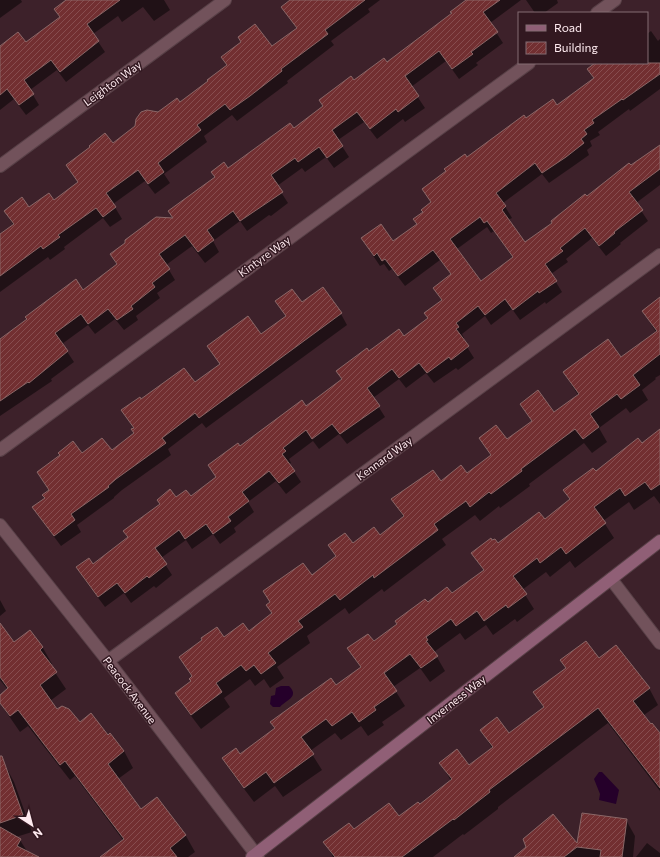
<svg xmlns="http://www.w3.org/2000/svg" width="660" height="857" font-family="Commissioner,sans-serif">
<defs>
<pattern id="building-hatch" width="6" height="6" patternUnits="userSpaceOnUse"><rect width="6" height="6" fill="#722f31"/><path d="M-1 1l2-2M0 6l6-6M5 7l2-2" fill="none" stroke="#874d4f"/></pattern>
</defs>
<rect width="100%" height="100%" fill="#3d212a"/>
<path fill="#25002a" d="M281,686H289C300,697 286,700 280,707H273L270,704L271,696L275,695L276,688Z
M599,772H602L619,790L616,804L599,800L600,794L594,779Z"/>
<path fill="#0007" fill-rule="evenodd" d="M0,0H21L22,2L0,18Z
M68,0H164L170,10L154,21L143,7L122,22L118,16L93,34L105,52L66,82L57,70L30,90L39,105L26,115L14,99L0,110V58L26,44L60,18L55,10Z
M292,0H380L368,9L370,12L331,41L334,45L287,81L288,83L237,121L232,115L204,136L207,142L164,174L170,183L155,194L145,181L113,204L122,219L110,227L103,218L64,247L65,249L50,260L48,257L0,292V236L14,226L5,211L29,209L54,201L79,183L67,165L113,145L159,113L180,104L227,66L222,57L272,48L297,29L282,7Z
M467,0H521L490,23L503,43L476,63L478,65L459,79L446,61L411,87L425,108L405,122L403,119L377,139L364,122L338,140L349,157L334,168L326,157L305,172L302,168L277,186L288,203L271,216L269,215L247,231L240,221L213,241L219,252L205,263L192,246L166,265L175,280L157,293L160,298L136,316L138,320L124,330L115,319L95,334L88,325L62,344L74,362L51,379L52,381L0,416V340L83,291L117,265L111,255L174,220L216,178L212,172L228,169L294,129L354,81L386,63L453,13Z
M526,0H557L558,3L544,13H535Z
M651,31L658,41L660,39V89L630,111L629,109L598,132L600,135L590,141L592,146L587,150L589,155L572,167L549,183L542,174L503,203L512,218L508,220L525,243L586,197L660,146V185L636,203L648,221L620,243L621,244L606,256L592,238L566,259L568,262L551,274L562,292L546,304L545,302L520,320L512,309L491,325L485,316L462,334L464,338L462,339L474,358L458,370L456,368L434,383L426,373L406,388L399,379L373,398L385,417L347,444L339,434L319,449L313,441L289,459L291,463L289,464L301,482L286,494L276,481L248,502L254,512L234,528L236,532L220,544L213,534L192,549L186,540L161,558L172,575L156,588L154,586L131,603L124,593L105,607L84,579L78,568L92,565L129,538L125,532L176,499L191,497L217,478L209,466L306,408L343,380L369,353L404,337L428,318L442,301L434,289L452,276L440,260L405,286L392,269L389,271L384,264L380,266L362,239L392,243L417,224L432,203L467,158L526,119L557,106L594,79L588,69L596,63H647V34ZM487,227L491,233L494,231L513,258L481,282L457,249Z
M660,298V375L655,378L656,379L642,390L648,400L630,413L626,408L599,428L607,442L592,453L584,443L529,484L530,486L500,508L499,506L480,521L475,515L442,539L446,545L384,592L382,589L349,614L345,608L307,636L310,643L277,667L284,678L270,688L264,679L255,686L250,679L224,698L230,707L201,729L185,708L176,693L192,682V677L180,658L224,638L248,632L273,614L312,576L337,557L330,546L352,544L379,536L404,518L392,499L441,482L467,474L491,456L480,438L507,440L532,422L521,404L554,413L578,395L564,373L621,358L656,332L643,311Z
M276,301L302,304L341,314L347,325L206,428L202,423L168,449L171,455L122,490L114,497V498L77,525L81,532L61,546L40,518L34,508L45,499L43,495L49,491L38,473L82,454L111,451L135,434L134,429L122,410L141,401L194,384L221,365L209,346L261,335L286,317Z
M660,430V504L654,496L634,510L629,502L603,521L614,538L575,568L570,561L550,577L546,572L522,590L534,609L517,622L515,619L493,635L486,625L465,640L460,633L434,652L445,671L430,682L420,668L393,687L405,706L382,722L384,725L368,736L361,726L341,740L335,733L310,751L322,770L283,797L275,786L254,802L232,773L223,758L240,756L275,729L271,722L336,686L361,668L349,649L374,643L427,603L451,595L484,571L472,553L498,544L544,520L570,500L564,490L641,444Z
M0,600L6,611L0,616Z
M0,624L14,643L30,631L43,648L52,664L50,665L66,689L50,701L57,710L80,723L108,736L110,734L124,751L133,768L118,779L141,811L156,799L186,836L195,852L188,857H101L123,840L75,776L70,780L28,726L20,732L0,703V696L8,690L0,680Z
M598,660L649,688L658,705L644,715L660,735V791L608,723L498,807V809L464,835L463,834L433,857H333L325,842L354,831L399,817L420,805L451,781L441,763L469,766L492,748L481,730L509,735L544,708L535,693L566,669L562,661Z
M0,761L5,765L14,782L32,832L16,837L20,840L30,856L29,857H0Z
M626,820L635,836L633,857H519L578,846Z
M647,843L660,853V857H636Z"/>
<path fill="url(#building-hatch)" stroke="#8a6767" fill-rule="evenodd" d="M66,0H120L87,24L99,41L60,72L51,60L24,80L34,94L19,105L7,89L0,95V46L18,32L26,42L60,17L54,9Z
M290,0H365L325,30L328,34L281,69L282,71L250,96L230,110L225,104L197,125L201,130L158,163L164,172L148,184L138,170L106,193L116,207L103,217L96,208L58,235L60,237L43,249L41,246L0,276V234L14,224L4,211L22,197L29,207L49,193L54,200L78,182L66,165L90,147L89,146L105,133L113,143L135,126L136,119L141,112L147,110L158,112L177,98L180,102L208,81L207,80L227,65L221,57L241,42L238,37L255,24L272,46L297,28L281,7Z
M466,0H500L483,12L498,32L471,52L473,54L452,69L439,51L405,76L419,96L398,112L396,109L370,129L357,112L332,130L343,146L327,158L319,147L298,162L295,158L271,175L283,192L240,221L233,211L207,230L214,240L198,252L185,235L159,254L170,269L152,283L155,287L131,306L133,309L117,320L108,309L88,324L81,314L55,333L68,351L29,383L28,382L0,401V339L27,319L25,317L76,279L83,290L117,264L110,254L125,243V240L156,217L173,218L168,211L215,177L211,172L224,162L228,168L290,123L294,128L323,106L319,100L351,76L354,80L384,58L387,62L452,13L450,12Z
M595,63H660V74L623,100L622,99L592,120L594,123L584,130L587,134L581,139L584,143L566,157L542,173L535,163L496,193L506,206L502,210L525,242L552,223L551,221L585,194L587,196L629,163L631,165L660,145V169L629,192L643,210L614,232L615,233L599,246L585,228L560,248L563,251L545,264L557,281L539,293L538,291L513,310L505,299L485,315L478,306L456,323L459,327L456,329L469,346L451,360L449,357L427,373L419,363L399,378L392,369L367,388L380,406L340,434L332,424L312,439L306,430L283,448L286,451L282,454L295,471L279,483L269,471L242,492L249,501L228,517L231,521L213,534L206,524L185,539L179,530L155,548L167,564L149,578L147,576L125,593L117,583L98,597L76,567L89,558L93,564L128,537L123,531L160,504L157,500L170,489L176,497L186,490L191,496L216,477L208,465L238,443L240,446L302,400L306,406L342,379L336,371L367,348L369,351L399,329L404,336L428,318L424,313L442,300L433,288L451,274L433,250L398,276L385,259L382,261L377,253L374,256L361,238L381,224L393,241L417,224L413,219L423,212L421,210L431,202L422,189L446,171L444,169L465,154L467,157L524,115L526,118L553,99L557,105L594,78L587,69ZM480,217L484,223L487,221L513,257L481,281L450,239Z
M323,287L342,313L199,418L195,413L162,438L166,443L116,479L108,486L109,487L71,514L75,520L54,536L32,507L45,498L42,495L49,490L37,472L60,455L58,453L73,441L82,453L102,438L112,450L134,433L131,429L134,428L121,410L140,397L141,399L184,368L195,382L220,364L207,346L248,316L261,334L286,316L275,301L292,289L302,302Z
M660,297V354L633,375L640,385L621,399L617,394L590,414L599,427L583,439L575,429L521,469L522,471L491,494L489,492L470,507L466,501L434,524L438,530L374,578L373,575L340,600L335,594L298,621L303,627L268,653L276,663L261,674L254,665L246,671L241,665L216,683L222,692L191,715L175,693L191,681L189,679L192,676L179,657L202,640L201,638L217,627L224,637L243,623L249,631L272,613L266,605L270,602L263,591L303,563L312,575L336,556L328,545L345,533L353,543L374,527L380,535L404,516L391,499L433,470L441,481L461,465L467,473L491,455L479,438L496,425L507,439L532,421L520,404L538,390L554,412L579,394L563,372L608,339L621,357L657,331L642,311Z
M660,429V484L651,490L645,482L625,496L620,488L594,507L606,523L566,554L561,547L540,563L537,558L513,576L527,594L508,608L506,605L484,621L477,611L456,626L451,619L426,637L428,640L426,641L438,656L421,668L410,654L384,673L397,691L374,707L376,710L359,722L352,712L332,726L326,719L301,737L314,754L274,783L266,772L244,788L222,758L236,748L240,754L275,728L270,722L331,678L336,685L361,667L347,648L368,634L374,641L397,624L395,621L425,599L428,602L447,587L452,593L484,570L471,553L491,538L492,540L495,539L498,543L539,512L545,519L570,499L563,490L593,468L596,471L638,438L642,443Z
M0,623L14,642L30,630L43,647L40,650L57,672L40,685L57,709L62,706L69,709L80,722L91,713L108,735L110,733L124,751L108,764L141,809L157,797L186,835L170,848L177,857H100L124,839L65,761L60,765L18,710L10,716L0,703V695L8,688L0,677Z
M586,641L599,658L616,645L650,688L633,701L651,724L652,723L660,733V788L598,708L489,790L490,792L454,820L453,819L402,857H335L323,842L349,823L354,829L389,803L399,816L418,802L420,804L452,779L439,763L457,749L469,765L493,747L480,730L497,717L509,733L544,707L533,692L566,668L560,660Z
M0,756H2L23,815L0,823Z
M582,813L627,819L622,857H600L601,850L577,847L564,857H514L526,847L523,839L553,814L577,843Z
M0,827L21,839L17,846L39,857H0Z"/>
<g fill="none" stroke-linecap="round" stroke-linejoin="round">
<defs>
<path id="street" d="M597,13L615,0
M0,166L225,0
M0,450L529,63
M0,525L108,661L258,857
M611,579L660,643
M108,661L660,255"/>
<path id="secondary" d="M252,857L660,541"/>
</defs>
<use href="#street" stroke="#584047" stroke-width="14"/>
<use href="#secondary" stroke="#584047" stroke-width="14"/>
<use href="#street" stroke="#72525b" stroke-width="12"/>
<use href="#secondary" stroke="#905f76" stroke-width="12"/>
</g>
<g text-anchor="middle" dominant-baseline="central" stroke-width="3" stroke-linejoin="round" paint-order="stroke">
<g font-size="11" fill="#feeaef" stroke="#321820">
<text transform="translate(112 83) rotate(-36)">Leighton Way</text>
<text transform="translate(264 256) rotate(-36)">Kintyre Way</text>
<text transform="translate(384 458) rotate(-36)">Kennard Way</text>
<text transform="translate(130 690) rotate(53)">Peacock Avenue</text>
<text transform="translate(456 699) rotate(-38)">Inverness Way</text>
</g>
</g>
<rect x="518" y="12" width="130" height="52" fill="#321820" stroke="#846c73"/>
<rect x="526" y="25" width="20" height="6" fill="#905f76" stroke="#846c73"/>
<text x="554" y="32" font-size="12" fill="#feeaef">Road</text>
<rect x="526" y="42" width="20" height="12" fill="url(#building-hatch)" stroke="#846c73"/>
<text x="554" y="52" font-size="12" fill="#feeaef">Building</text>
<g transform="translate(32 825) rotate(144)" stroke="#321820" stroke-width="3" paint-order="stroke">
<path d="M0-3L7 15L0 10L-7 15Z" fill="#feeaef"/>
<text y="-6" font-size="11" font-weight="bold" text-anchor="middle" fill="#feeaef">N</text>
</g>
</svg>
